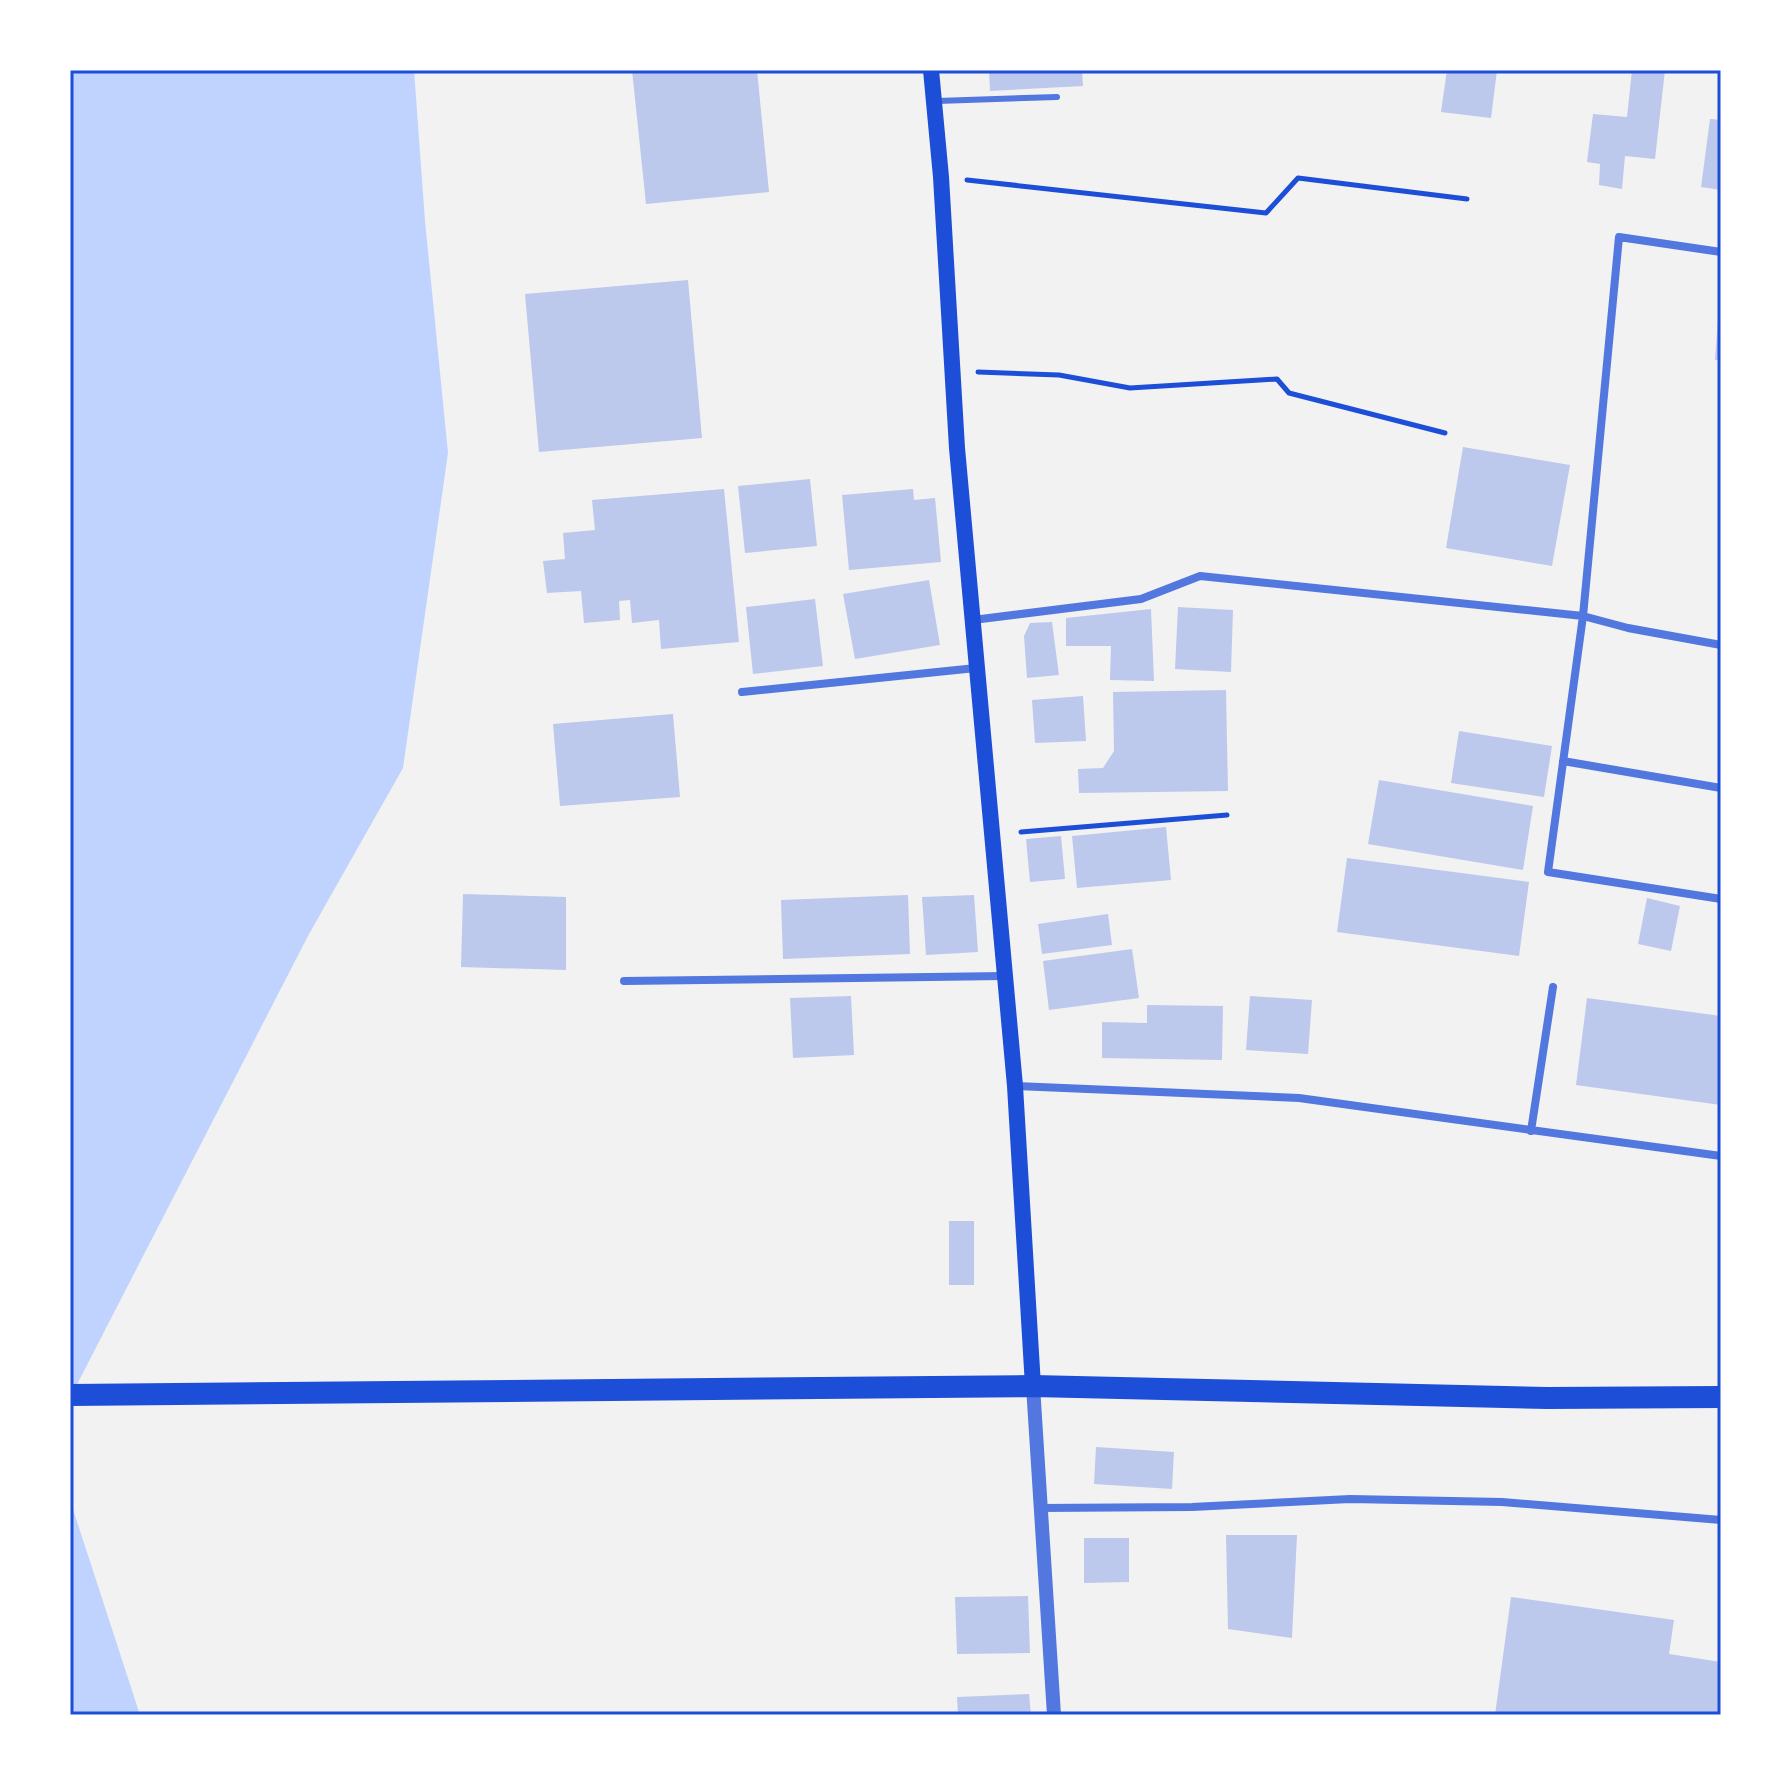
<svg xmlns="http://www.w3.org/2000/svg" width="1791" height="1785" font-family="'Roboto Serif',serif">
<rect width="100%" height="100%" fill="#f2f2f2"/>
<path fill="#bfd3fe" d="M70,70H414L425,221L448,453L403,768L309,934L70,1398Z
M70,1500L140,1715H70Z"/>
<path fill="#bdc9ec" d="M632,70H757L769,192L646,204Z
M989,70H1082L1083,86L990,91Z
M1447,70H1497L1491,118L1441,112Z
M1632,70H1665L1655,159L1625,156L1622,189L1599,185L1600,164L1587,162L1593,114L1627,117Z
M1710,119L1721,120V190L1701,187Z
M688,280L702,438L539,452L525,294Z
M1719,306L1721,307V360H1715Z
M1463,447L1570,465L1552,566L1446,548Z
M810,479L817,546L745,553L738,486Z
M724,489L739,642L661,649L659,620L632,623L630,600L619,601L620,620L584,623L581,591L547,593L543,561L565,559L563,533L595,530L592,500Z
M913,489L914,500L935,498L941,562L849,570L842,495Z
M929,580L940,645L855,659L843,594Z
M815,599L823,666L753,674L746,607Z
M1178,607L1233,610L1231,672L1175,669Z
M1151,609L1154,681L1110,680L1111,646H1066V618Z
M1052,622L1059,675L1027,678L1024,636L1030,623Z
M1226,690L1228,791L1079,793L1078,769L1103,768L1114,751L1113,692Z
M1083,696L1086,741L1035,743L1032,700Z
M673,714L680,797L560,806L553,724Z
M1459,731L1552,746L1544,797L1451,783Z
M1379,780L1533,806L1523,870L1368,844Z
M1166,827L1171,880L1077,888L1072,836Z
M1061,836L1065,879L1030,882L1026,839Z
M1347,858L1529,882L1519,956L1337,932Z
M463,894L566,897V970L461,967Z
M908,895L910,954L783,959L781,900Z
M974,895L978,952L926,955L922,897Z
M1647,898L1680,906L1671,951L1638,944Z
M1108,914L1112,945L1042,954L1038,924Z
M1132,949L1139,998L1049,1010L1043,961Z
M851,996L854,1055L793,1058L790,998Z
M1250,996L1312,1000L1308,1054L1246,1050Z
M1587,998L1721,1016V1105L1576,1085Z
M1147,1005L1223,1006L1222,1060L1102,1058V1022L1147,1023Z
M949,1221H974V1285H949Z
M1096,1447L1174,1452L1172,1489L1094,1484Z
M1226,1535H1297L1292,1638L1228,1629Z
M1084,1538H1129V1582L1084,1583Z
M1028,1596L1030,1653L957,1654L955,1597Z
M1511,1597L1674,1620L1669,1654L1721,1662V1715H1495Z
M1029,1694L1031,1715H958L957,1697Z"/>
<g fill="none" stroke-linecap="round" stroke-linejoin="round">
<path stroke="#1d4ed8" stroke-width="5" d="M967,180L1266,213L1298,178L1467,199
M978,372L1059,375L1130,388L1277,379L1289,393L1445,433
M1021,832L1227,815"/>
<path stroke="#5277de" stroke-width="6" d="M937,101L1057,97"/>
<path stroke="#5277de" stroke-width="8" d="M1721,252L1619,237L1583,616L1548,872L1721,899
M973,620L1141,599L1200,576L1583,616L1628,628L1721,645
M742,692L976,668
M1563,761L1721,788
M624,981L1004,976
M1015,1086L1299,1098L1721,1156
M1531,1131L1553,987
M1040,1508L1192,1507L1350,1499L1502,1502L1721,1520"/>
<path stroke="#5277de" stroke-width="14" d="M1033,1386L1054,1715"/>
<path stroke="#1d4ed8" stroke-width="16" d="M931,70L941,177L957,448L1015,1086L1033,1386"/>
<path stroke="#1d4ed8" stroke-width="22" d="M70,1395L1033,1386L1547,1398L1721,1397"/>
</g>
<rect width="1791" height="1785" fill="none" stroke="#ffffff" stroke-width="144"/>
<rect x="72" y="72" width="1647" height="1641" fill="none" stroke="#1d4ed8" stroke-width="3"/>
</svg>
